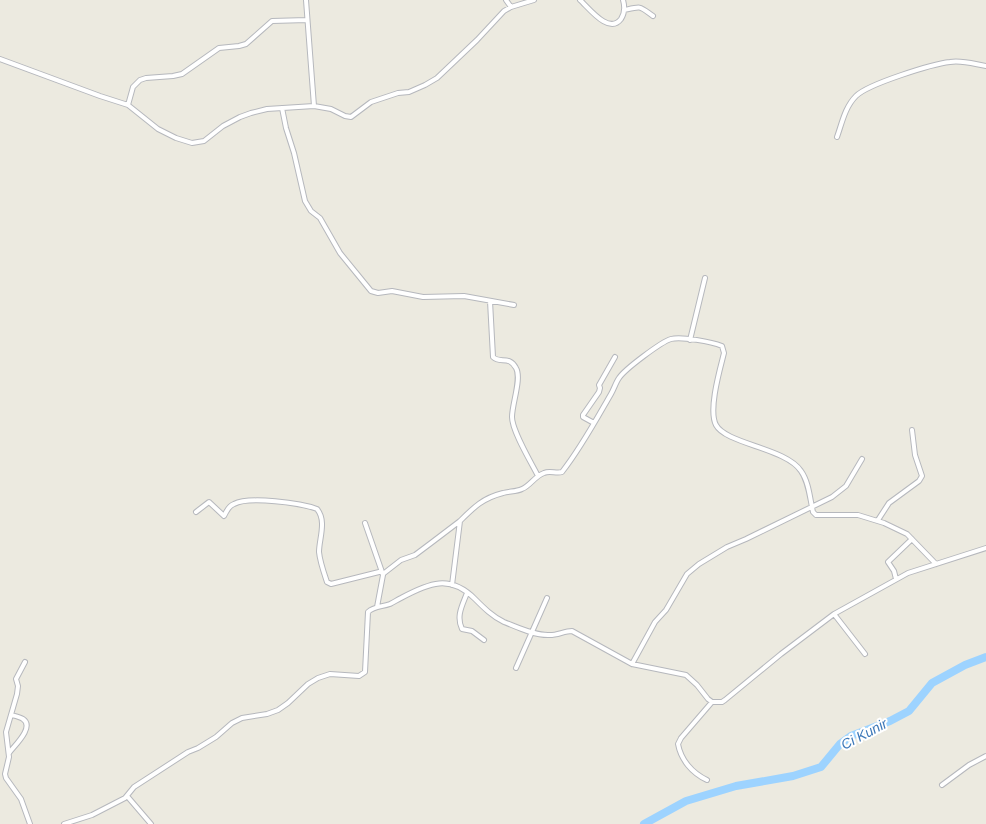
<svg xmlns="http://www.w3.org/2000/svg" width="986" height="824" font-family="Helvetica,sans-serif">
<rect width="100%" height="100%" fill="#eceae0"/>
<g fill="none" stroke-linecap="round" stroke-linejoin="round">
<path stroke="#9dd3ff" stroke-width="8" d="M644,824L686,801L736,786L793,776L821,767L840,744L851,736L890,721L909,711L932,683L965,665L986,657"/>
<defs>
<path id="street" d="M306,0L314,106
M506,0L511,7
M580,0C589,8 609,35 621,19C625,13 625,7 623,0
M625,10C642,6 639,6 653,16
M0,59L100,96L128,105L158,129L176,138L192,143L204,141L223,126L240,117L251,113L267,109L314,106L331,109L345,116L351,117L371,102L398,93L409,92L425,85L437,78L477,40L504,11L511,7L534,0
M128,105L133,87L140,80L146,78L173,76L182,74L219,48L239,46L246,44L272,21L307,20
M282,108L286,128L294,153L305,201L311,211L320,218L340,253L371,291L378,293L392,291L423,297L464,296L514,305
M837,137C842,123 845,107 856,96C868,84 932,64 950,62C962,60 974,64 986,66
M490,301L493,357C500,364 509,355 516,368C522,378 512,404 512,417C512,431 531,462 538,476
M690,340L705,278
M594,423L583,417V415L599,392L600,388L599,385L615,357
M196,512L209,502L224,516C227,511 228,506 234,504C249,496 301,503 317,509C327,521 319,539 319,552C320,562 324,573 327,582L331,584L379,572H382L383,575L377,607
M878,520L889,503L919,481L922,476L915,455L912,430
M365,523L382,572
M383,574L401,560L415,555L431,543L460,521
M896,579L894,571L888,562L912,539
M452,585L460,521C474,507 483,498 503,493C509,491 516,492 522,489C530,486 535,476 544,473C550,470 556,474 562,472C581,448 596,420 611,394C614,389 616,382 619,378C625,369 661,342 671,339C681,336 712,342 722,346L724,353C720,369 708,410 716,425C726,444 786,448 801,471C809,482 810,499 813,512L816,515H858L884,523L907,534L936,564
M467,593C462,606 456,616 462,629L472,631L484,640
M834,614L865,654
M25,662L16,679L18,686L17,694L6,732L9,757L5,774L6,778L21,799L30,824
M632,664L655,622L666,610L687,574L699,564L727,547L746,539L832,497L846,486L862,459
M516,668L547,598
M9,753C14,746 35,727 23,719C20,717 15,716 11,715
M707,780C692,773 681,760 678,744L681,738L712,702
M942,785L969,765L986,756
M127,796L151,824
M64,824L92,815L125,798L134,787L188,752L198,748L216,737L232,723L242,718L267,714L278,710L288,703L308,684L318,678L330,674L359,676L365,672L368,612C374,606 382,607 390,604C394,602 397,600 401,598C429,583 450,574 475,599C484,608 493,617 504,622C517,627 533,635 548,635C556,636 564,631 572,631L632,664L686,675L697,685L708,699L712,702H722L725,700L781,654L834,614L908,573L986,548"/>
</defs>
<use href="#street" stroke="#b6b8bd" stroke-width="6"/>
<use href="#street" stroke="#fff" stroke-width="4"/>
</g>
<g text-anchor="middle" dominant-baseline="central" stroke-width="4" stroke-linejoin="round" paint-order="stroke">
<g font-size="14" font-style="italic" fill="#3e79b9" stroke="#fff">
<text transform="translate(864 734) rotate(-28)">Ci Kunir</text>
</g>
</g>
</svg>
